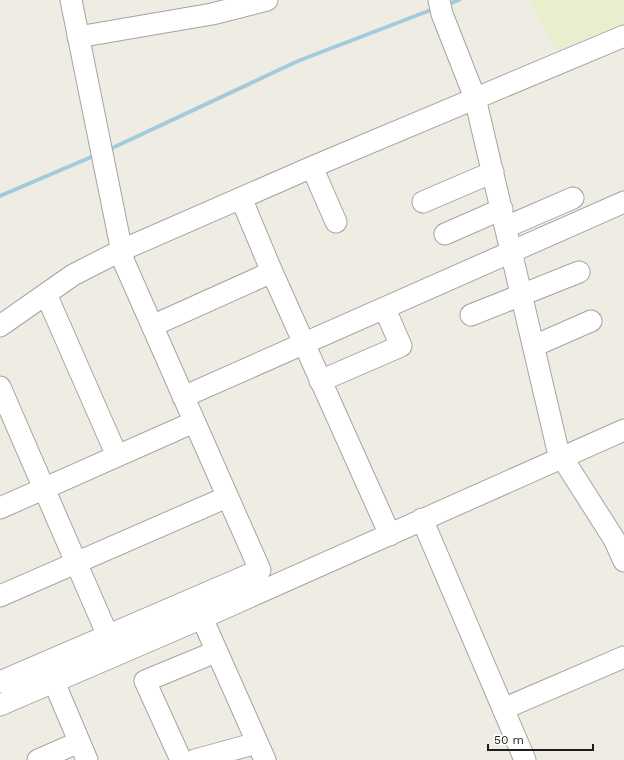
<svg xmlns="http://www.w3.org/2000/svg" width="624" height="760" font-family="'Work Sans',sans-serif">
<rect width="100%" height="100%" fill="#efece3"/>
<path fill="#e9eece" d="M529,0H624V23L556,51Z"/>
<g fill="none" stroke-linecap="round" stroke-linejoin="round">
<path stroke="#a2cbde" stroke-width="4" d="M446,5L459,0
M108,150L298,61L436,8
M0,196L96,155"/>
<defs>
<path id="minor" d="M439,0L442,14L475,98L558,451L614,539L624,561
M78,37L212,14L267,0
M312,167L336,222
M241,198L272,272L390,535
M423,202L493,172
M506,227L573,198
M445,234L502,209
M46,294L117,456
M471,315L579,272
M0,326L73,275L122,250L312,167L624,36
M152,326L272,272
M534,346L591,321
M320,381L401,346L385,309
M0,387L108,636
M183,397L624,202
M0,508L194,422
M422,519L525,760
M0,596L227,497
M202,618L265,760
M0,682L260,570L124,262L71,0
M54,682L87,760
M0,705L202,618L624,430
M503,709L624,657
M38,760L79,742
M181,760L145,681L208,655
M195,760L257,743"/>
</defs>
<use href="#minor" stroke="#a4a4a4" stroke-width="23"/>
<use href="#minor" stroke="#fff" stroke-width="21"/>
</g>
<path d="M488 744v6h105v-6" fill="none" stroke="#1d1d1d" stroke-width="2"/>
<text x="494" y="744" font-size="12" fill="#1d1d1d" stroke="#ffffff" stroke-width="3" paint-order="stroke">50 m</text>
</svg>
